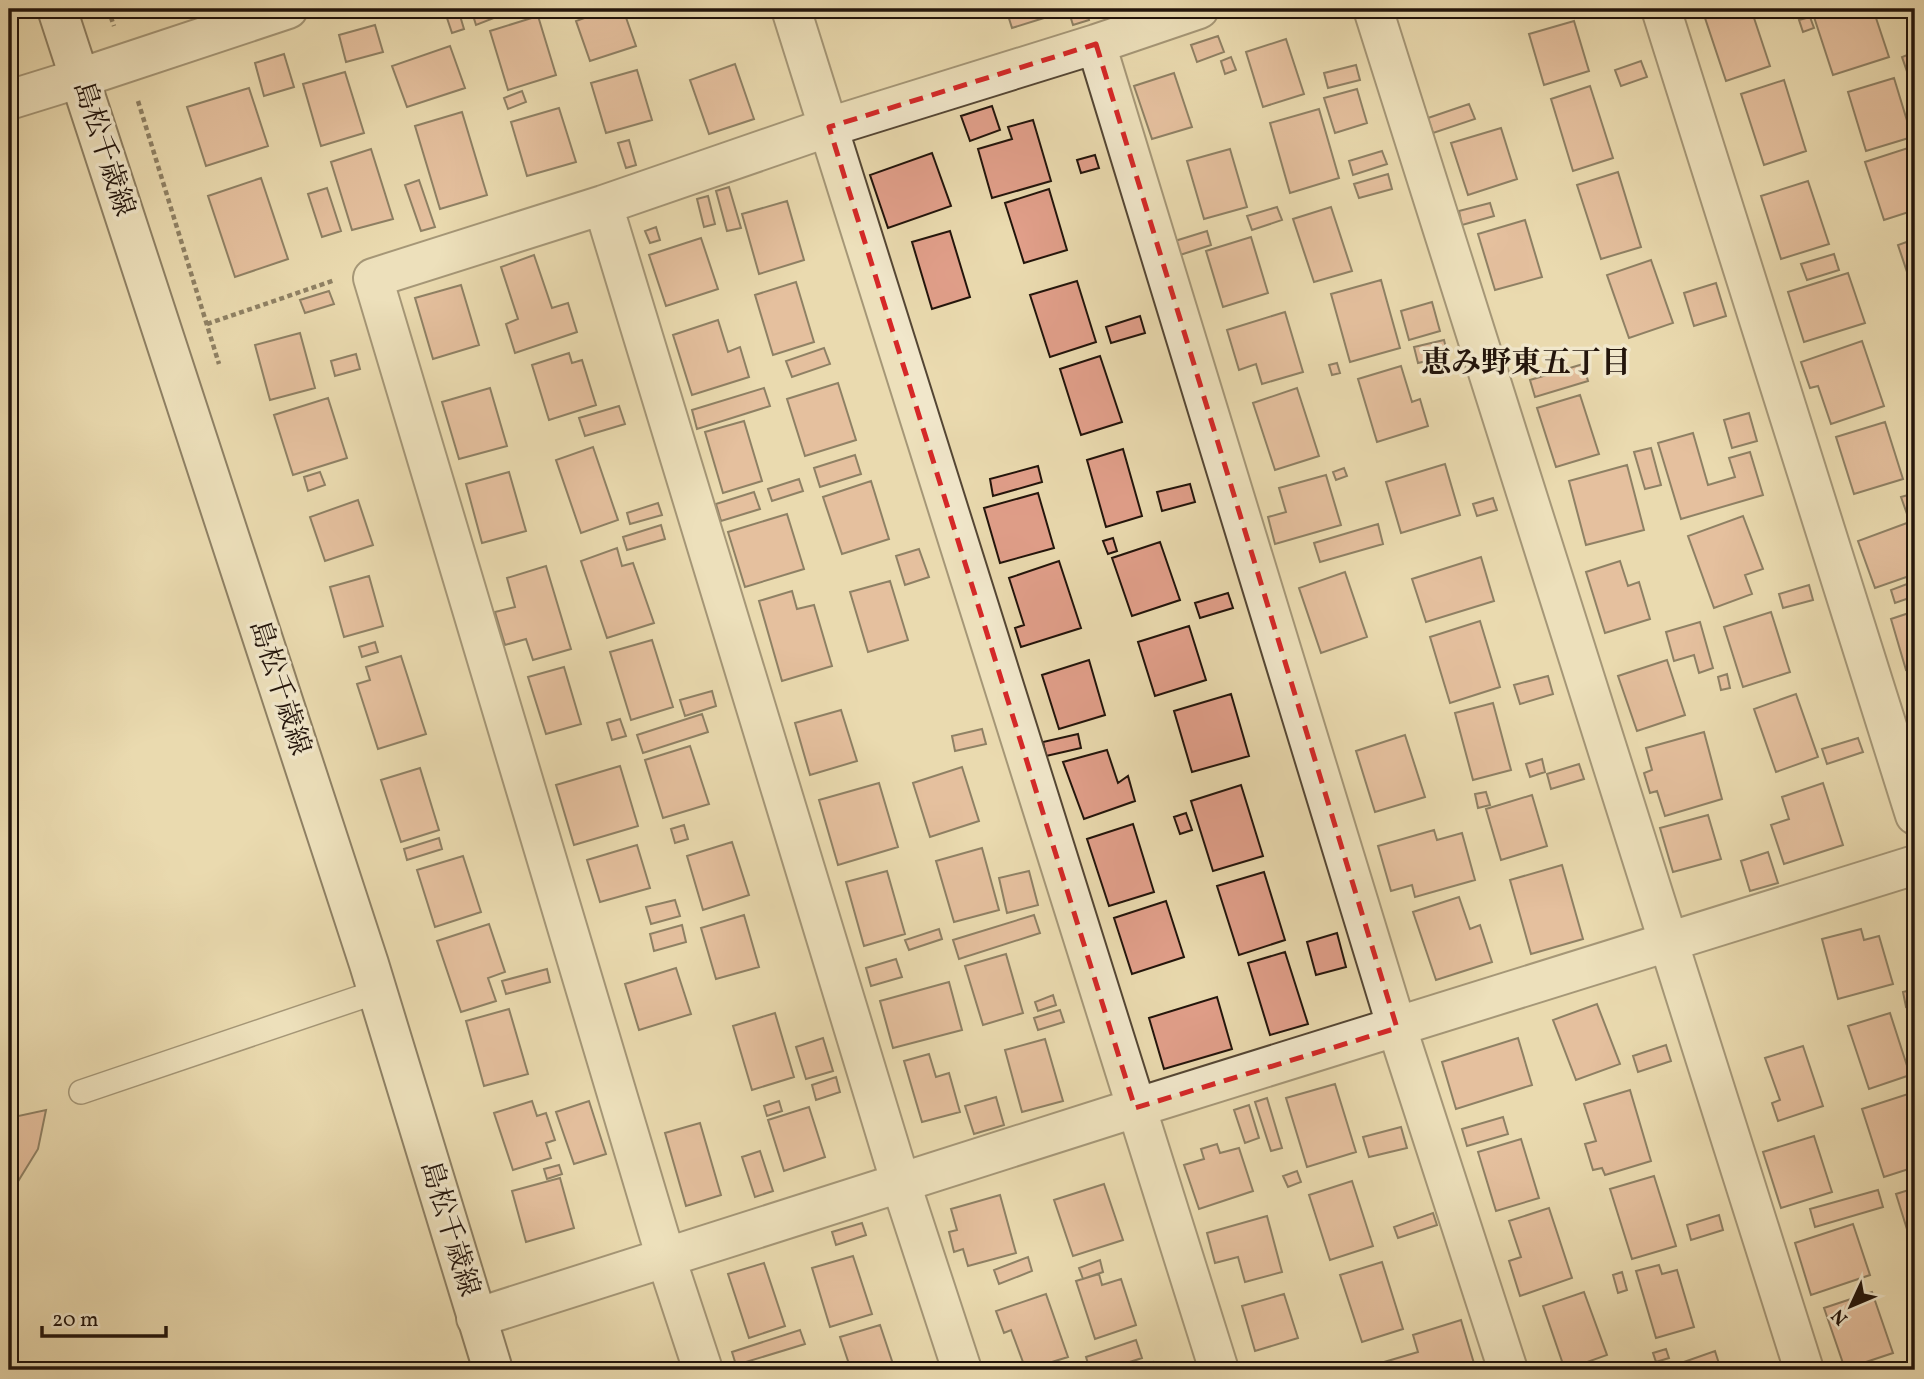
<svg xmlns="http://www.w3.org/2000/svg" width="1924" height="1379" font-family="Vollkorn,'Noto Serif JP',serif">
<rect width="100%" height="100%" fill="#eadaaf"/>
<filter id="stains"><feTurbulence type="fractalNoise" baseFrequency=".00286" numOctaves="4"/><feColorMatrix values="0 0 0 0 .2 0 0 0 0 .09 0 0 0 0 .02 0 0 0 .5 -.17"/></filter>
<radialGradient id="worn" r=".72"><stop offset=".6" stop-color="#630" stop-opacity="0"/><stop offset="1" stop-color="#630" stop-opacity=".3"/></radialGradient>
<path fill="#e19f8a" stroke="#22140b" stroke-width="2" d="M444,9H458L464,29L452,33Z
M471,9H491L494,18L476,25Z
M590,9H603L604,11L623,9L636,46L590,61L576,21L593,15Z
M1006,9H1044L1047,17L1012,28Z
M1068,9H1086L1089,20L1073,25Z
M1702,9H1751L1770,66L1726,81Z
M1791,9H1808L1809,13L1794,18Z
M1839,9H1873L1889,57L1833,75L1814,17Z
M538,16L556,75L508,90L490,31Z
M1810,17L1814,28L1803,32L1799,20Z
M1574,21L1589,71L1544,85L1529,34Z
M375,25L383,52L346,62L339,35Z
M1218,36L1224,52L1197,62L1191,45Z
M1286,39L1304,94L1263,107L1246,52Z
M450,46L465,88L407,107L392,66Z
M1915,52V85L1912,86L1902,57Z
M284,54L294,87L264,96L255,63Z
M1231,57L1236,70L1225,74L1221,61Z
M1641,61L1647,77L1621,86L1615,70Z
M735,64L754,119L709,134L690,80Z
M1356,65L1360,80L1328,88L1324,73Z
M637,70L652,120L606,133L591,83Z
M345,72L364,133L321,146L303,84Z
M1174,73L1192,127L1152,139L1134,86Z
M1894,78L1912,137L1866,151L1848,92Z
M1784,80L1806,151L1764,165L1741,94Z
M1590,86L1613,158L1573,171L1551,99Z
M249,88L268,146L206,166L187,107Z
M1357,89L1367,123L1335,133L1324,98Z
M522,91L526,102L508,109L504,98Z
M1469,104L1475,119L1433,133L1428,118Z
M992,106L1000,130L970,141L961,116Z
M559,108L576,162L527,176L511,122Z
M1319,109L1339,178L1290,193L1270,123Z
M462,112L487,195L440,209L415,126Z
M1033,120L1051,181L992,198L978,149L1012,139L1008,127Z
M1501,128L1517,179L1468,195L1451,143Z
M629,140L636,165L626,168L618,143Z
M1914,146L1915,210L1884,220L1865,162Z
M371,149L393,219L352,230L331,162Z
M1230,149L1247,207L1204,219L1187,161Z
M1382,151L1387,164L1353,175L1349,161Z
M932,153L951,206L888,228L870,175Z
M1095,155L1099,168L1081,173L1077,160Z
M1618,172L1641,247L1601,259L1577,185Z
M1388,174L1392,189L1359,198L1354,184Z
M261,178L288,259L235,277L208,196Z
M419,180L435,227L421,231L405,185Z
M1808,181L1829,244L1781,259L1761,196Z
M729,187L741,228L727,231L716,191Z
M327,188L341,231L322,237L308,194Z
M1049,189L1067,250L1024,263L1005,203Z
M708,196L715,224L704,227L697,199Z
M787,201L804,260L759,274L742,214Z
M1490,203L1494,216L1462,225L1459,211Z
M1277,207L1282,220L1252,230L1247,216Z
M1331,207L1352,271L1314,282L1293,219Z
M1525,220L1542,277L1495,290L1478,234Z
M656,227L660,240L650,243L645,231Z
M950,231L970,297L932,309L912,242Z
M1207,231L1211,245L1180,255L1175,241Z
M1251,237L1268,293L1223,307L1206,251Z
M701,238L718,289L666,306L649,255Z
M1915,239V296L1898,245Z
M1834,254L1839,270L1807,280L1801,264Z
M534,255L552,308L568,303L577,332L515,353L506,324L518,319L501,267Z
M1651,260L1673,323L1629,338L1607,275Z
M1848,273L1865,323L1804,342L1788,292Z
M1381,280L1400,348L1350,362L1331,294Z
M1077,281L1096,342L1050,357L1030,295Z
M796,282L814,342L773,355L755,295Z
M1716,283L1726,316L1694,326L1684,293Z
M461,285L479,345L433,359L415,298Z
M329,291L334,304L305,313L300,300Z
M1432,302L1440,331L1409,340L1401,311Z
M1285,312L1303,372L1262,384L1256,364L1239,370L1227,330Z
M1140,316L1145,333L1111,343L1106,327Z
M718,320L728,352L740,347L749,377L692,395L673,335Z
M300,333L315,388L270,400L255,345Z
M1444,340L1448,356L1418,363L1414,347Z
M1862,341L1884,406L1831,424L1818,386L1810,388L1801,362Z
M824,348L830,364L792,377L786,361Z
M569,353L572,363L582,360L596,405L549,420L532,365Z
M356,354L360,369L335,376L331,361Z
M1100,356L1122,422L1081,435L1060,369Z
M1337,363L1340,373L1332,375L1329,365Z
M1583,364L1588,381L1535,397L1530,380Z
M1401,366L1412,402L1420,399L1428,426L1377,442L1358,379Z
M838,383L856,440L805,456L787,399Z
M490,388L507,446L459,459L442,402Z
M764,388L770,406L697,429L692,410Z
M1297,388L1319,456L1275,470L1253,403Z
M1580,395L1599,454L1556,467L1537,408Z
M328,398L347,458L293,475L274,415Z
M619,406L625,424L585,436L579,418Z
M1749,413L1757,441L1732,448L1724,420Z
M744,421L762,481L723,493L705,432Z
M1885,422L1903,479L1854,494L1836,437Z
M1693,433L1708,485L1735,477L1729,458L1750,452L1763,495L1681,519L1658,443Z
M593,447L618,520L581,533L556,460Z
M1651,448L1661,485L1645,489L1634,452Z
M1123,449L1142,516L1106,527L1087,460Z
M855,455L861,474L820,487L814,468Z
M1445,464L1460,515L1401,533L1386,482Z
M1627,465L1644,530L1586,545L1569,481Z
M1038,466L1042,482L993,496L990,479Z
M1344,468L1347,476L1336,480L1333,472Z
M320,472L325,485L308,491L304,477Z
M509,472L526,531L482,543L466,484Z
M1326,475L1341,525L1275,544L1268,517L1286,512L1279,488Z
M799,479L803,491L772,501L768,489Z
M871,481L889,539L842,554L823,497Z
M1190,484L1195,502L1162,511L1157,492Z
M754,492L760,509L721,521L716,504Z
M1038,493L1054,548L1000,563L984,508Z
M1915,493V511L1907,514L1901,497Z
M1493,498L1497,510L1477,516L1473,504Z
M358,500L373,545L325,561L310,517Z
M658,503L662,515L630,524L627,513Z
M787,514L804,569L745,587L728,532Z
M1743,516L1763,569L1745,575L1752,594L1714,608L1688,536Z
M1915,520V574L1875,588L1858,541Z
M1378,524L1383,544L1320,562L1314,543Z
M661,525L665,539L627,550L623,537Z
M1113,538L1117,551L1108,554L1103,541Z
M1160,542L1180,600L1132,616L1112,558Z
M617,548L622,566L633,563L654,623L607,638L581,561Z
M919,549L929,577L905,585L896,556Z
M1481,557L1494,601L1426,622L1412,579Z
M1059,561L1081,628L1021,647L1015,628L1024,625L1009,578Z
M1620,561L1628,586L1639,582L1650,619L1605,633L1586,572Z
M546,566L571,649L533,660L526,639L505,645L495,612L515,607L507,578Z
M1345,572L1367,637L1321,653L1299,588Z
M369,576L383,626L344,637L330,587Z
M890,581L908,640L868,652L850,592Z
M1915,581V596L1895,603L1891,590Z
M1809,585L1813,600L1783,608L1779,594Z
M792,591L797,609L814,605L832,666L782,681L759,601Z
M1228,593L1233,608L1200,618L1195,603Z
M1915,611V667L1906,670L1891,619Z
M1771,612L1790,672L1743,687L1724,627Z
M1480,621L1500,687L1450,703L1430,637Z
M1700,622L1713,668L1699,673L1694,655L1674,661L1666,632Z
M1189,626L1206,680L1155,696L1138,642Z
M652,640L673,707L631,720L610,652Z
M375,642L378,652L362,657L359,647Z
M401,656L426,734L378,749L357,684L370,680L366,667Z
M1089,660L1105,715L1059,729L1042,675Z
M1667,660L1685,715L1637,731L1618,676Z
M564,667L581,724L546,734L528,677Z
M1727,674L1730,688L1721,690L1718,677Z
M1548,676L1553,694L1520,704L1514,685Z
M712,691L716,706L685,716L680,700Z
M1231,694L1249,756L1192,772L1174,711Z
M1796,694L1818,757L1776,772L1754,709Z
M1493,703L1511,770L1473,780L1455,713Z
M841,710L857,761L810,775L795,723Z
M702,714L708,732L643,753L637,735Z
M620,719L626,736L612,740L607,723Z
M982,729L986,744L955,751L952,736Z
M1704,732L1722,799L1665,816L1657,791L1650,793L1644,773L1652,770L1646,748Z
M1078,734L1081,748L1046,756L1043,742Z
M1405,735L1425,797L1375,812L1356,751Z
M1858,738L1863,752L1827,764L1822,749Z
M690,746L709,804L663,818L645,760Z
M1107,750L1118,783L1128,776L1135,801L1084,819L1063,762Z
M1542,759L1545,772L1530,777L1526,764Z
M1579,764L1584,779L1551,789L1547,774Z
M620,766L638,826L574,845L556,785Z
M962,767L979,821L930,837L913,783Z
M420,768L439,830L401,842L381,780Z
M879,783L898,847L838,865L819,800Z
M1823,783L1843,845L1784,864L1771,825L1789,819L1782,797Z
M1241,785L1263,856L1213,871L1191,801Z
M1486,792L1490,805L1478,808L1475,794Z
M1532,795L1547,846L1501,860L1486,809Z
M1186,813L1192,830L1180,834L1174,817Z
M1708,815L1721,859L1673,872L1660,828Z
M1133,824L1154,892L1109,906L1087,839Z
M684,825L688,839L675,843L671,829Z
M1434,830L1437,840L1462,833L1475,880L1415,897L1412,885L1391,891L1378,846Z
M439,838L442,849L407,860L404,849Z
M732,842L749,895L703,910L687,856Z
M637,845L650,888L600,902L587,860Z
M982,848L999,910L954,922L936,861Z
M1768,852L1778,883L1750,891L1741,861Z
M463,856L481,912L435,927L417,870Z
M1562,865L1583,939L1531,954L1510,880Z
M887,871L905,934L864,946L846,882Z
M1029,871L1038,905L1007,913L999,878Z
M1264,872L1285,940L1239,955L1217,886Z
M1459,897L1470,929L1480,925L1492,962L1436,980L1413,912Z
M675,900L680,916L651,924L646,907Z
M1166,901L1184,957L1132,974L1114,918Z
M744,915L759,967L716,979L701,928Z
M1034,915L1040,933L959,959L953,940Z
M489,924L505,972L488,978L496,1001L461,1012L437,941Z
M682,925L686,942L654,951L650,934Z
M939,929L942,939L909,950L905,940Z
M1861,929L1864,940L1879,936L1893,984L1838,999L1822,939Z
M1337,933L1346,967L1316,975L1307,942Z
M1285,952L1308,1024L1270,1035L1248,963Z
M1006,954L1023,1013L983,1025L965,966Z
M896,959L902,977L871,986L866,968Z
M676,968L691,1014L639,1030L625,984Z
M547,969L550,982L506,994L502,981Z
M949,982L962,1030L893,1048L880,1001Z
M1915,989V1004L1906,1007L1903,992Z
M1053,995L1056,1005L1038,1011L1035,1002Z
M1217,997L1232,1049L1164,1069L1149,1018Z
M1597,1004L1620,1064L1576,1080L1553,1020Z
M509,1009L528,1074L484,1086L466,1021Z
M1060,1010L1064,1022L1038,1030L1034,1018Z
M775,1013L794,1077L752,1090L733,1026Z
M1890,1013L1910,1075L1869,1089L1848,1026Z
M823,1038L833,1071L806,1079L796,1047Z
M1518,1038L1532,1085L1456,1109L1442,1062Z
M1045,1039L1063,1101L1022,1112L1005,1050Z
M1666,1045L1671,1061L1638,1072L1633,1056Z
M1803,1046L1823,1106L1778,1121L1772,1103L1780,1100L1765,1058Z
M929,1054L936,1077L949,1073L960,1112L922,1122L904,1061Z
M836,1077L840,1092L816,1100L812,1085Z
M1335,1084L1356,1152L1307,1167L1286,1098Z
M1630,1090L1651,1161L1605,1175L1602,1168L1593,1170L1585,1144L1596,1141L1584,1104Z
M1914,1092L1915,1167L1884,1177L1862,1109Z
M996,1097L1004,1125L974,1134L965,1106Z
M1267,1098L1282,1148L1271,1151L1255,1102Z
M532,1101L537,1116L546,1113L555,1140L546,1143L551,1158L513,1170L494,1113Z
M589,1101L606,1154L574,1164L556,1112Z
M779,1101L782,1111L767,1116L764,1106Z
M1249,1105L1259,1138L1245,1143L1234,1110Z
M809,1107L825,1157L784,1171L768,1120Z
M46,1110L38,1149L17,1183L9,1190V1118Z
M1503,1117L1508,1134L1467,1146L1462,1129Z
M700,1123L721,1195L686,1206L665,1133Z
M1401,1127L1407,1148L1369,1157L1363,1137Z
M1814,1136L1832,1192L1781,1208L1763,1152Z
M1521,1139L1539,1198L1496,1211L1478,1152Z
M1217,1144L1220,1153L1239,1148L1253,1191L1199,1209L1184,1165L1204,1159L1201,1149Z
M760,1151L773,1191L755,1197L742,1157Z
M559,1165L562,1174L547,1179L544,1169Z
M1297,1171L1301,1182L1288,1187L1283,1176Z
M1654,1176L1676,1246L1632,1259L1610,1189Z
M560,1178L574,1228L526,1242L512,1191Z
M1352,1181L1373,1246L1330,1260L1309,1195Z
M1104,1184L1123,1240L1073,1256L1054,1200Z
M1915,1188V1255L1896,1194Z
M1878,1190L1883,1207L1815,1227L1810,1209Z
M1000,1195L1016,1253L968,1266L963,1249L954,1252L949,1232L957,1230L951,1209Z
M1549,1208L1572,1278L1520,1296L1509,1261L1521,1257L1509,1221Z
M1433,1213L1437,1225L1398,1238L1394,1227Z
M1719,1215L1723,1230L1691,1240L1687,1225Z
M1267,1216L1282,1272L1245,1282L1238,1257L1215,1263L1207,1233Z
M862,1223L866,1235L836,1245L832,1232Z
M1853,1224L1870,1275L1811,1295L1795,1243Z
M853,1256L872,1314L830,1327L812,1268Z
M1028,1257L1032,1271L999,1284L994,1270Z
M1100,1260L1103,1272L1083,1279L1079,1268Z
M1382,1262L1403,1329L1362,1342L1340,1275Z
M764,1263L785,1326L749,1338L728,1274Z
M1659,1265L1662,1274L1677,1270L1694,1327L1656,1338L1636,1271Z
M1622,1272L1627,1290L1618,1293L1613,1275Z
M1099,1274L1102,1285L1121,1279L1136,1325L1095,1339L1076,1281Z
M1584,1292L1607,1355L1565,1370L1543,1306Z
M1872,1292L1893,1353L1845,1369L1824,1308Z
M1046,1294L1068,1357L1026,1370L1011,1330L1004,1333L996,1311Z
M1284,1294L1298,1338L1255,1351L1242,1306Z
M1461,1320L1476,1370H1376L1374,1365L1418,1352L1413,1335Z
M880,1325L895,1370H851L840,1337Z
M800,1330L805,1344L736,1365L732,1352Z
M1136,1340L1142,1358L1105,1370H1090L1086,1357Z
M1666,1349L1669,1358L1656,1362L1653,1353Z
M1715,1351L1721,1370H1665L1664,1369Z
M1153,1362L1156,1370H1128Z"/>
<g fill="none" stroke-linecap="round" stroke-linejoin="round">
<defs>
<path id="service" d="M81,1092L376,992"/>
<path id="minor" d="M791,9L1219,1370
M1373,9L1804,1370
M1661,9L1915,815
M1096,44L1397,1028L1508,1370
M9,100L80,78
M603,205L901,1184L962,1370
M476,1318L1135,1108L1915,865
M703,1370L666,1258L373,278L603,205L829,127L1096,44L1199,9"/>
<path id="tertiary" d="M80,78L288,9"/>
<path id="secondary" d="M57,9L369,964L493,1370"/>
</defs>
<use href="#service" stroke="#544634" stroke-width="26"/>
<use href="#minor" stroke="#544634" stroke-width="42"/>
<use href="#tertiary" stroke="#544634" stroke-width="42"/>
<use href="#secondary" stroke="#22140b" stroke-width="42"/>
<path stroke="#22140b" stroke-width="4.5" stroke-dasharray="5 3.5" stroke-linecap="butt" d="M108,9L114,26
M138,101L219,364
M207,324L335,280"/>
<use href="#service" stroke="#f1e7cb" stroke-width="23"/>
<use href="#minor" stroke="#f1e7cb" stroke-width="38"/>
<use href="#tertiary" stroke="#f1e7cb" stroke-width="38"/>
<use href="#secondary" stroke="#f1e7cb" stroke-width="38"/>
</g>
<path d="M0 0H1924V1379H0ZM1096,44L1397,1028L1135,1108L829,127Z" fill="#eadaaf" fill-opacity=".55" fill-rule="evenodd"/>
<path fill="none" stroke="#d62828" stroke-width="5" stroke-dasharray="14 9" stroke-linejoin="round" d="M1096,44L1397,1028L1135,1108L829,127Z"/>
<g text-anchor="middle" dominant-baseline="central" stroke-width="7" stroke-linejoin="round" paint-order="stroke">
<g font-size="28" fill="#22140b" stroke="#f1e7cb">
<text transform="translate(103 149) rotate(72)">島松千歳線</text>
<text transform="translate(279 688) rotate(72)">島松千歳線</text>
<text transform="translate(449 1229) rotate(73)">島松千歳線</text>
</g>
<g font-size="30" font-weight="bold" fill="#22140b" stroke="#f1e7cb">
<text x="1526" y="364">恵み野東五丁目</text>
</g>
</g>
<rect width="1924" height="1379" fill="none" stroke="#eadaaf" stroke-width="35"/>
<rect x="10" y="10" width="1903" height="1358" fill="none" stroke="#22140b" stroke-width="3.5"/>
<rect x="18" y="18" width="1889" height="1344" fill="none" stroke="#22140b" stroke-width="2"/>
<g transform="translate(1851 1306) rotate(226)" stroke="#f1e7cb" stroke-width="5" paint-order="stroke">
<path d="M0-5L12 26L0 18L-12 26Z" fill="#22140b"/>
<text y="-10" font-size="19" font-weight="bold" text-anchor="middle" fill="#22140b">N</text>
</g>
<path d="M42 1326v10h124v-10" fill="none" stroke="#22140b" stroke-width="3.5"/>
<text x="52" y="1326" font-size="21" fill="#22140b" stroke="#f1e7cb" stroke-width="5" paint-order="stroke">20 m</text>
<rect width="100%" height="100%" filter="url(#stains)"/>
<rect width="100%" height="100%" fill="url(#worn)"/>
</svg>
